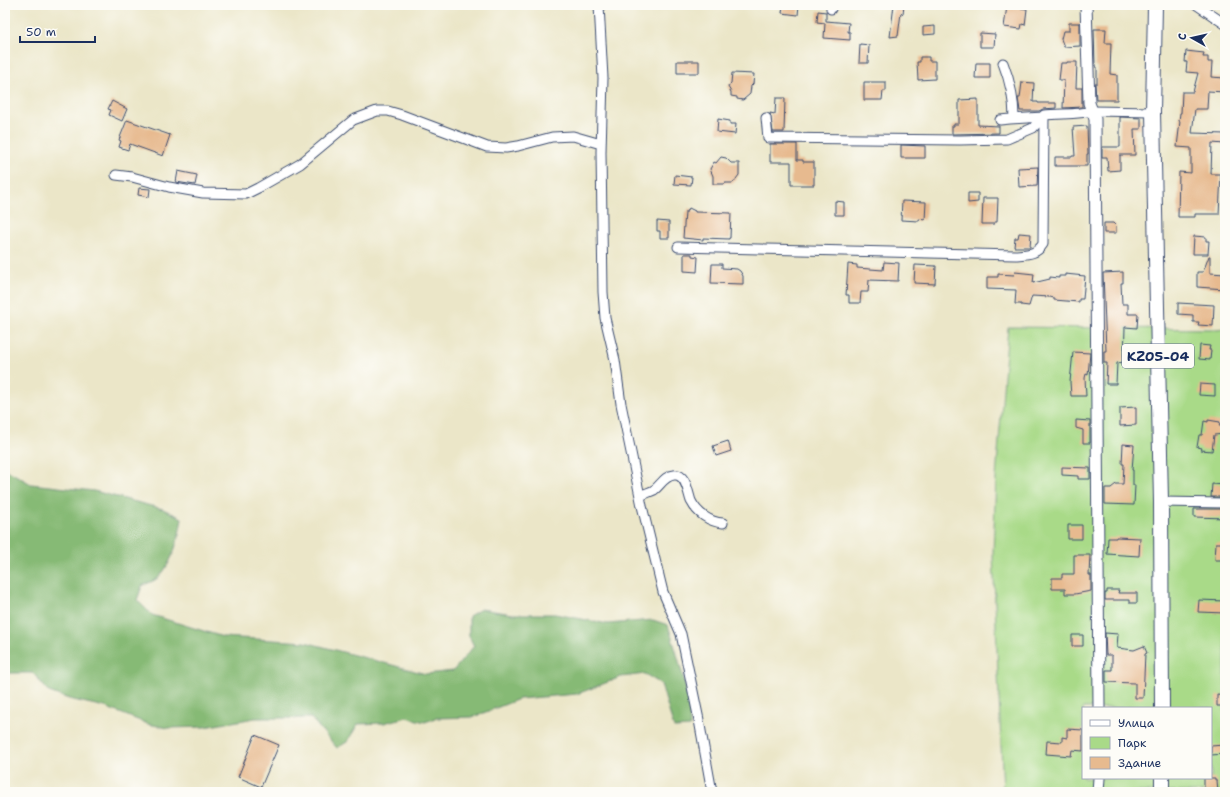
<svg xmlns="http://www.w3.org/2000/svg" width="1230" height="797" font-family="'Shantell Sans',sans-serif">
<rect width="100%" height="100%" fill="#fdfcf7"/>
<filter id="ink" filterUnits="userSpaceOnUse"><feTurbulence type="fractalNoise" baseFrequency=".025" numOctaves="2"/><feDisplacementMap in="SourceGraphic" scale="8" xChannelSelector="R" yChannelSelector="G"/><feConvolveMatrix kernelMatrix="1 2 1 2 8 2 1 2 1" color-interpolation-filters="sRGB"/></filter>
<filter id="wash" filterUnits="userSpaceOnUse"><feTurbulence type="fractalNoise" baseFrequency=".012" numOctaves="4" result="noise"/><feDisplacementMap in="SourceGraphic" scale="16" xChannelSelector="R" yChannelSelector="G"/><feGaussianBlur stdDeviation="0.9" result="paint"/><feColorMatrix in="noise" values="0 0 0 0 0 0 0 0 0 0 0 0 0 0 0 0 0 1.4 0 .05"/><feComposite in="paint" operator="in"/></filter>
<g filter="url(#wash)">
<rect width="100%" height="100%" fill="#ebe6c8"/>
<path fill="#a9da88" stroke="#628473" fill-rule="evenodd" d="M1008,327L1216,329L1225,328V792H1003L993,554L996,478ZM1083,708H1211V778H1083Z"/>
<path fill="#86ba74" stroke="#507469" d="M5,469L31,484L94,491L163,509L182,518C179,538 173,562 159,577C155,581 147,583 142,586L137,600L152,615L223,637L305,642L426,674L453,671L474,646L469,636V616L481,609L513,614H555L608,624L653,620L668,625C678,658 690,692 690,727L674,728L661,684L645,674L621,677L577,694L519,699L473,717L436,718L425,722L406,717L384,723L358,724L347,742L337,748L311,718H255L204,727L168,728L148,724L105,707L69,699L49,692L33,673H5Z"/>
<g id="blocks">
<path fill="#e7ba8f" d="M783,5H799L798,15L782,13Z
M894,5H904L903,14L901,13L898,36L890,37Z
M1007,6L1027,9L1025,25L1022,24L1021,29L1004,27Z
M818,11L826,12V21L849,23L848,32H850V40L824,38L825,23L817,22Z
M1069,23H1080V46L1064,47L1061,39L1063,31H1069Z
M935,26V34L923,35V27Z
M1094,29H1106L1105,43H1111L1110,74L1117,75V100H1096L1095,83H1097V67L1095,66Z
M980,33L995,34L994,47H980Z
M860,44L869,45L868,63H859Z
M1186,51L1204,53L1203,57H1208V62H1212L1211,77L1225,78V92L1208,91L1207,109H1195L1192,133L1225,134V144L1212,143L1211,174H1221L1219,214H1195V217H1178L1179,172L1191,173V148L1177,147L1180,121H1179L1180,113H1181L1182,92H1193L1198,73L1186,72L1187,62H1185Z
M920,57H929V61H935V79L918,80L917,62H920Z
M677,61H699V73H677Z
M1067,62H1077L1076,88H1082V107L1063,108L1064,80H1059L1061,63H1067Z
M976,63H990V78H975Z
M732,73L754,74L753,84L751,86L750,94L743,100L737,99V97L731,96V92L728,87L729,85L731,83Z
M864,82H886V91H883L882,100H864Z
M1022,82L1034,83L1033,102H1038V103H1056V108L1043,109L1039,111H1020L1018,98H1020Z
M776,98H785L784,132H773L770,113L775,114Z
M978,99V125L999,126V133L952,134V126H954V124H959V100Z
M112,101L127,109L122,121L109,115L111,110L108,109Z
M1120,117L1141,118V129H1134L1135,155H1120V170L1108,171L1107,157H1102V147H1120Z
M718,119L730,121V124H736L735,134L717,132Z
M127,120L170,135L163,156L130,144L128,150L119,147L121,141L119,140Z
M1087,126L1088,154H1087V166H1055V157H1072V156H1075L1073,127Z
M770,144H797V160H803V162H814V185H791V162H770Z
M901,145L925,146V158H901Z
M721,157L726,158L731,163H739V175L733,183H725V184H713V176L710,169L714,162L716,163Z
M1038,167L1037,186L1019,187L1018,168Z
M178,171L197,175L195,185L176,182Z
M675,175L692,177L691,185L674,184Z
M139,188L150,189L149,197L138,195Z
M968,193H978V202L968,203Z
M983,198H998L997,222H994V224H982Z
M835,201L844,202V215H835Z
M902,201L926,202L925,220L919,219V221L901,220Z
M689,208L695,211V212L731,213L730,238H729V239L703,238V240L683,238L685,212H687Z
M657,221L669,222V238H660V231H657Z
M1104,223H1113L1116,226V233H1104Z
M1019,233L1031,234L1030,247H1014L1015,238H1018Z
M1194,236L1206,237V241H1209L1208,254H1193Z
M684,254H692V256L698,257L697,272L684,271Z
M1209,256H1210V273L1225,274V289L1197,287V272H1203Z
M884,262L899,263L898,281L869,280L868,292H861L860,303H849V295H846L848,264L857,265V268L883,270Z
M712,264H722V268L737,269L740,271L743,276V284L711,283Z
M915,265L936,266L935,284L914,283Z
M1015,272L1034,274L1033,283L1050,279V277L1059,278V276H1065V274L1085,276L1083,299H1079V302L1054,300V298L1050,297L1032,296L1029,306L1021,305V304H1015L1016,290L987,289V277H998V274L1014,275Z
M1123,272V283H1121L1122,304H1128V314H1138L1137,328L1125,327L1124,362L1117,363L1116,384H1106L1107,363H1104V351H1106L1103,273Z
M1178,303L1214,305L1213,326L1198,325L1199,322H1193V315L1178,314Z
M1200,345L1210,346L1209,350H1211L1210,360L1199,359Z
M1073,352L1090,353L1088,375L1086,374L1085,378L1086,396H1071L1070,382Z
M1200,384L1215,385V396L1199,395Z
M1136,407V425L1120,426V408Z
M1076,420L1090,421V443H1083V430L1076,428Z
M1208,420L1220,422L1219,426L1225,425V434L1214,435L1212,451L1201,450L1202,448L1197,447L1199,435H1202L1204,421L1208,422Z
M728,441L731,451L716,456L713,446Z
M1123,444L1134,445L1132,470H1133V485H1135L1134,505L1105,504V488H1111L1116,484H1123L1124,464H1122Z
M1062,467L1090,468V479H1078V476L1062,475Z
M1212,484L1225,485V497H1211Z
M1194,509H1225V518L1194,517Z
M1068,525H1082V539H1068Z
M1116,537L1140,538L1139,556L1107,554L1108,538H1116Z
M1216,543H1225V560H1215Z
M1074,555H1090L1089,575H1091V591L1075,594H1065V589H1052V578H1062V574H1074Z
M1107,590H1119L1118,593H1137V603H1130V600H1105V593H1107Z
M1199,600L1225,601V613L1198,612Z
M1105,633L1118,634L1117,648L1134,650L1144,646L1147,653L1145,654L1143,698H1135V683L1106,682V670H1112V655H1106Z
M1072,635H1083V646H1072Z
M1217,695L1225,696V706H1217Z
M1067,729L1083,730V751L1072,750L1071,756L1046,754L1047,741L1062,742V737L1067,738Z
M255,735L279,745L261,787L238,777Z
M1224,745L1225,754L1211,755V746Z
M1204,778H1215V780H1217L1218,792H1204Z"/>
</g>
</g>
<g filter="url(#ink)">
<use href="#blocks" fill-opacity="0" stroke="#3a4a6e" stroke-width="1"/>
<g fill="none" stroke-linecap="round" stroke-linejoin="round">
<defs>
<path id="minor" d="M599,5L603,78L601,152L603,292L605,318L615,360L621,404L642,506L663,592L681,634L699,720L712,792
M1197,5L1225,24
M831,9V5
M1003,63C1010,81 1014,99 1014,118
M766,118L768,138L960,140L1007,139L1033,128L1044,115C1060,113 1077,115 1092,111L1153,112
M1000,120L1010,119L1043,117
M116,175L132,177L169,187L203,193L246,194L258,188L300,164L353,120L377,111H388L402,115L487,147L506,148L518,146L552,137L573,136L601,144
M678,247L1015,255C1027,254 1036,255 1043,244L1044,115
M640,496C644,494 650,492 654,490C661,485 664,476 674,475C686,473 688,493 691,501C697,513 709,522 723,523
M1161,502L1225,503"/>
<path id="tertiary" d="M1086,5L1089,103L1095,119L1099,708
M1098,792L1099,778"/>
<path id="primary" d="M1155,5L1153,112L1161,502L1162,708
M1162,778V792"/>
</defs>
<use href="#minor" stroke="#3a4a6e" stroke-width="11"/>
<use href="#tertiary" stroke="#3a4a6e" stroke-width="13"/>
<use href="#primary" stroke="#3a4a6e" stroke-width="16"/>
<use href="#minor" stroke="#fff" stroke-width="9"/>
<use href="#tertiary" stroke="#fff" stroke-width="11"/>
<use href="#primary" stroke="#fff" stroke-width="14"/>
</g>
</g>
<g text-anchor="middle" dominant-baseline="central" stroke-width="4" stroke-linejoin="round" paint-order="stroke">
<rect fill="#fdfcf7" stroke="#5f6c8c" stroke-width="1" x="1122" y="344" width="72" height="24" rx="3"/>
<g font-size="14" font-weight="bold" fill="#1b2f5e">
<text x="1158" y="356">KZ05-04</text>
</g>
</g>
<rect width="1230" height="797" fill="none" stroke="#fdfcf7" stroke-width="20"/>
<rect x="1082" y="707" width="130" height="72" fill="#fdfcf7" stroke="#a3aaba"/>
<rect x="1090" y="720" width="20" height="6" fill="#ffffff" stroke="#a3aaba"/>
<text x="1118" y="727" font-size="12" fill="#1b2f5e">Улица</text>
<rect x="1090" y="737" width="20" height="12" fill="#a9da88" stroke="#a3aaba"/>
<text x="1118" y="747" font-size="12" fill="#1b2f5e">Парк</text>
<rect x="1090" y="757" width="20" height="12" fill="#e7ba8f" stroke="#a3aaba"/>
<text x="1118" y="767" font-size="12" fill="#1b2f5e">Здание</text>
<g transform="translate(1192 38) rotate(278)" stroke="#fdfcf7" stroke-width="3" paint-order="stroke">
<path d="M0-3L7 15L0 10L-7 15Z" fill="#1b2f5e"/>
<text y="-6" font-size="11" font-weight="bold" text-anchor="middle" fill="#1b2f5e">С</text>
</g>
<path d="M20 36v6h75v-6" fill="none" stroke="#1b2f5e" stroke-width="2"/>
<text x="26" y="36" font-size="12" fill="#1b2f5e" stroke="#fdfcf7" stroke-width="3" paint-order="stroke">50 m</text>
</svg>
